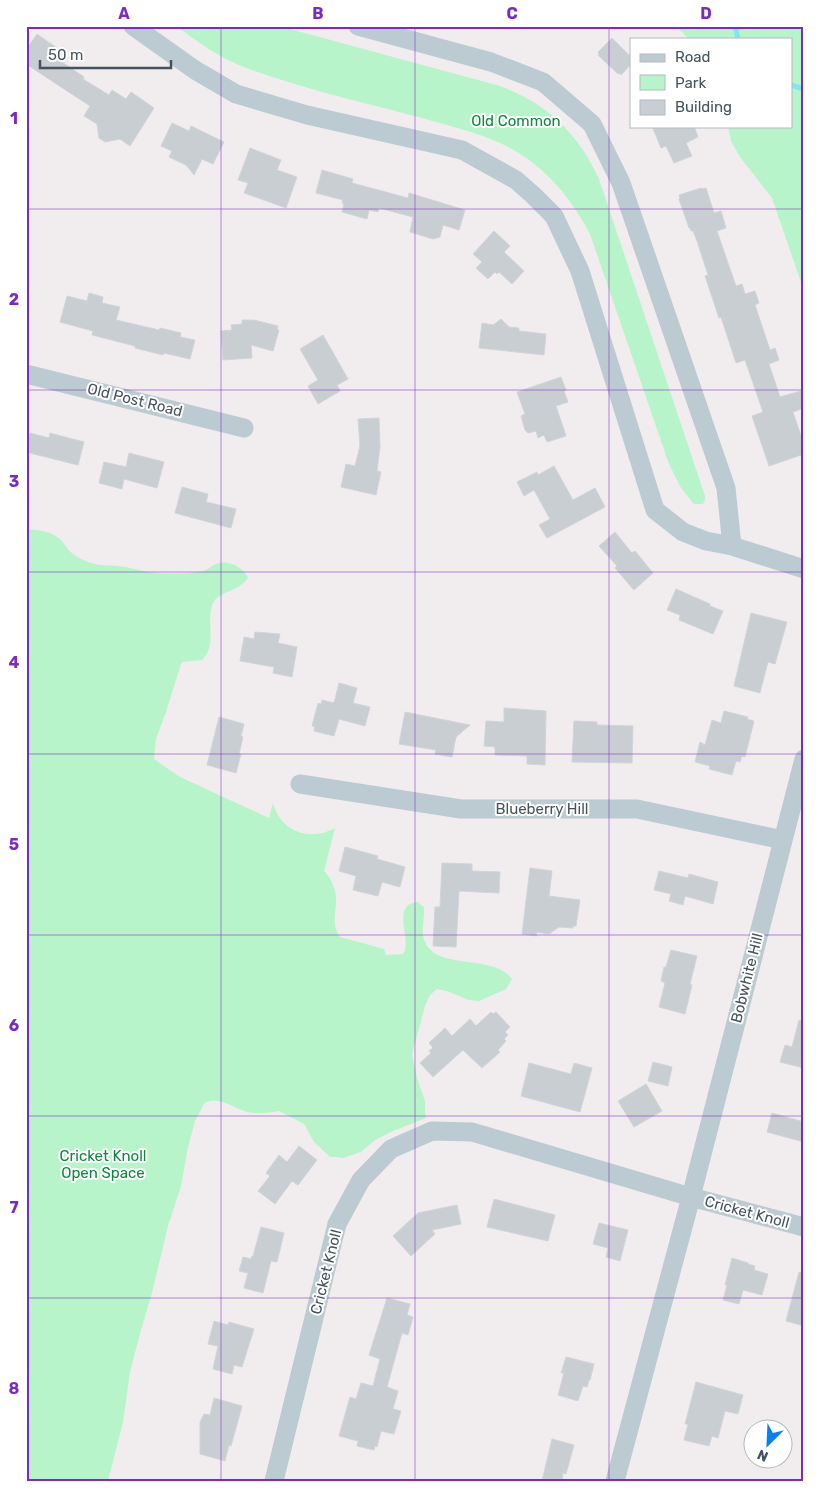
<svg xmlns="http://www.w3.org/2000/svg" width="830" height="1507" font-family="Rubik,sans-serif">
<rect width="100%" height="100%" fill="#f1edee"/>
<path fill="#b7f4c9" d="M176,26H279L500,86C548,104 578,133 599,179L705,496V500L703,504H694L681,488L669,464L590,234C573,202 552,175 522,155C492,135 456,128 422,118C363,102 302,89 244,67C219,58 197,41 176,26Z
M676,26H804V291L772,198L740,157L731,141L728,126H791V39H689Z
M26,529C38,530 53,531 62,541C67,548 70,553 78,557C96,568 107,564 126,567C136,569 146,572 156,573C169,574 190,574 203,571C208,570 211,566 216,564C227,559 244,567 248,578C238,592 219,591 213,603C205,621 218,645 202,660L182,662L181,664L166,712L156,739L154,759L180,777L269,818L273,803C281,832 310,842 335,828L324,871C349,899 325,916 340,937L384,949L386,955L403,954C413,940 390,905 417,902L424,907C425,918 420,932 425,942C437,971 493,953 512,979L506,989L479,1001L469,1000L447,991L437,989L430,995L426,1003L412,1054L417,1078L425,1101V1110L426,1118L393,1131L375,1140L361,1152L343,1158L336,1157H330L314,1142L304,1124L279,1111C271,1113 257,1114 248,1112C234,1109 217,1094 204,1104L195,1121L188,1147L181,1186L168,1226L152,1293L141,1330L130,1372L123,1422L108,1481H26Z"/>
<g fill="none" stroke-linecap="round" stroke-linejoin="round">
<path stroke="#7fe6f5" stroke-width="5" d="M735,26L738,39
M791,85L804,89"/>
</g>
<path fill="#c9ced3" stroke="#d1d4da" d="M37,34L67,55L62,62L84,77L83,79L109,95L112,90L126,99L131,92L154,108L130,146L120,139L105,142L99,138L97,124L84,116L90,106L26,64V50Z
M612,38L631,57V64L621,75L619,73L618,74L598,55L599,54L598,52Z
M172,123L189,131L191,126L224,142L213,164L202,159L194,175L186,165L169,157L172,151L161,146Z
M652,126H694L698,137L686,143L692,156L674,163L666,146L661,148Z
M250,148L281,160L277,170L297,177L286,208L244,193L248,183L238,180Z
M322,170L353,179L352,183L408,198L409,193L465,210L459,230L443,225L440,237L433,239L410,232L413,217L379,208L378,212L369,210L367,219L342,212L344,204L342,203L343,200L316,193Z
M701,188L702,189L706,188L714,213L721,211L726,228L717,231L736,286L742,284L745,294L755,291L759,303L755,305L770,350L775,348L779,360L769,364L780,397L804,390V408L793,412L804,445V454L769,466L752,416L763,412L745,360L736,363L721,317L719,318L705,276L708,275L697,241L693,231H691L690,228H689L679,199L680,198L679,195Z
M494,231L510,246L504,252L524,271L512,284L499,272L497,274L495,272L488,279L476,268L482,262L473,254Z
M89,293L103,297L102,303L120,307L116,320L159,330L160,328L181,333L180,337L195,340L190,359L164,353L163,355L135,348V346L92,335L93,331L60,322L67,296L87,301Z
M501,319L509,327L519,328V331L546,334L544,355L479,348L482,323L493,325Z
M242,320H254L278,326L277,330H279L273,351L251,345L252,358L223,360L221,331L232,330L231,325L242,324Z
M323,335L348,379L337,385L340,391L318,404L308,386L318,380L300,349Z
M561,377L566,390L564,391L568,402L556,406L566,436L547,442L544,435L538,438L536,431L528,433L525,430L521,416L525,414L517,392Z
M379,418L380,447L377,471L381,472L376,495L341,487L346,464L355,466L360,446L358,419Z
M30,433L49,438L50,433L84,442L78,465L26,452Z
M129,453L164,462L157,488L124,479L122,489L99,483L104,462L126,467Z
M554,466L573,500L595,488L605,507L547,538L539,525L550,519L534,490L524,496L517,482L537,472L538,475Z
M182,487L208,494L206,502L236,509L231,528L175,513Z
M615,532L632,553L635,551L653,573L634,590L615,568L617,566L599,546Z
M676,589L710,604V606L723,611L713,634L679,620L680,615L667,610Z
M751,613L787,622L775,664L768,662L760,693L734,686Z
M255,632L280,634L278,643L297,647L292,677L273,673L274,667L240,661L244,637L254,639Z
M339,683L357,688L353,703L370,707L365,726L339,719L334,736L314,731L315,727L312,726L318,703L321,704L322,700L334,703Z
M504,708L546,711L545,765L527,764V756L495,755V747L484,746L486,721L504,722Z
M724,711L748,717L747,719L754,721L745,757L742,756L740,762L736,761L732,775L709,769L710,766L695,762L700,742L705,745L712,720L721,723Z
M405,712L470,725L456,737L452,757L435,754L436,750L399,744Z
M219,717L244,724L241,736L243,737L239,754H241L236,773L207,765Z
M574,721L597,722V725L633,726L632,763L572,762Z
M345,847L378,856L377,859L405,867L400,887L382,882L378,896L353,890L356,876L339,871Z
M442,863L472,864V871L500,872L499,893L459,891L456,947L433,946L435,907H440Z
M530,868L552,871L549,896L580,900L576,926H573V928L559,927L549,934L536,932L537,936L522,934Z
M659,871L688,878L689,874L718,882L713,904L685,896L683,905L669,901L671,894L654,890Z
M671,950L697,956L690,984L692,985L685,1014L659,1007L665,983L661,981L664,967H666Z
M491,1012L493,1014L496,1012L510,1027L505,1032L508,1035L504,1039L506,1041L498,1050L500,1052L482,1068L463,1050L433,1077L420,1063L431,1053L429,1051L433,1048L429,1043L445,1028L452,1036L470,1019L476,1026Z
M799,1020L804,1021V1068L780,1062L785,1045L792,1047Z
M653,1062L672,1067L668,1086L648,1081Z
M529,1063L571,1074L574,1063L592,1068L580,1112L521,1096Z
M646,1084L662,1111L634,1127L618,1101Z
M772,1113L804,1122V1142L767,1132Z
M299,1146L317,1160L298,1185L292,1181L275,1204L258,1191L270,1176L266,1173L279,1155L287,1162Z
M494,1199L555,1215L548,1241L487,1227Z
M457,1205L461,1224L432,1230L435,1234L411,1256L393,1236L418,1213Z
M599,1223L628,1230L620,1261L606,1257L608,1248L593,1244Z
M261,1227L284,1233L277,1262L271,1261L263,1293L244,1288L248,1273L239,1271L243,1257L251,1259L252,1256H253Z
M732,1258L748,1263V1264L755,1266L754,1270L768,1274L762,1295L743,1290L739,1304L723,1300L727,1285H725Z
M799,1272L804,1273V1326L786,1321Z
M387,1298L410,1304L407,1315L413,1317L408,1335L402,1333L387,1387L398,1391L393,1409L401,1411L394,1434L381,1431L377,1447L375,1446L374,1450L357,1446L358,1441L339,1436L350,1397L356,1399L361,1383L373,1386L380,1359L369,1355Z
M214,1321L228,1325L229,1322L254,1329L242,1367L234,1365L232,1374L213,1369L218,1346L208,1344Z
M566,1357L594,1364L590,1380H589L587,1387L583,1386L578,1401L558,1395L564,1373H561Z
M696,1382L743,1395L738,1414L725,1411L718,1438L712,1436L709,1446L684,1440L688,1424H685Z
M214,1398L242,1406L231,1446L229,1445L225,1461L200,1454V1422L204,1414L210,1415Z
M552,1439L574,1445L566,1474L563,1473L562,1481H542Z"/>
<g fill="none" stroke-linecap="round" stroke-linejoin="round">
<path stroke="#bccad2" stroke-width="19" d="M133,26L195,70L236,94L307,115L462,150L516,180L533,195L554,216L580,271L655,510L683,532L706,541L732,546L804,569
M358,26L491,62L543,82L592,124L621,183L726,488L732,546
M26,374L244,428
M804,759L691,1197L804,1227
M300,784L461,809H637L783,840
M274,1481L337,1224L361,1180L391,1149L432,1131L472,1132L691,1197L615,1481"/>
</g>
<path fill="none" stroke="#7b2cbf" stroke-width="1" stroke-opacity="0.55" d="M221,26V1481M415,26V1481M609,26V1481M26,209H804M26,390H804M26,572H804M26,754H804M26,935H804M26,1116H804M26,1298H804"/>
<g text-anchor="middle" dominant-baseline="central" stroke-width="4" stroke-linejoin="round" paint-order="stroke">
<g font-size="15" fill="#0d8640" stroke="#fff">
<text x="516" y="121">Old Common</text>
<text x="103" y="1156">Cricket Knoll<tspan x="103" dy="17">Open Space</tspan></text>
</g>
<g font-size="15" fill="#44535d" stroke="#fff">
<text transform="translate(135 400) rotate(14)">Old Post Road</text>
<text x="542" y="809">Blueberry Hill</text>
<text transform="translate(747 978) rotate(-76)">Bobwhite Hill</text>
<text transform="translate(747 1212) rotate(15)">Cricket Knoll</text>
<text transform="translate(326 1272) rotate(-76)">Cricket Knoll</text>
</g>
</g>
<rect width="830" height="1507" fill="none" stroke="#ffffff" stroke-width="55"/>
<rect x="630" y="38" width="162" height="90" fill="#ffffff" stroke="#b4babe"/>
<rect x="640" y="54" width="25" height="8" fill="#bccad2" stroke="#b4babe"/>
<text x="675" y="62" font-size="15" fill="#44535d">Road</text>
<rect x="640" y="75" width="25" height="15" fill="#b7f4c9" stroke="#b4babe"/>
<text x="675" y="88" font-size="15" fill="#44535d">Park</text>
<rect x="640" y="100" width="25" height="15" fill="#c9ced3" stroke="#b4babe"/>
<text x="675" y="112" font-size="15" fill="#44535d">Building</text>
<g transform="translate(768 1444) rotate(204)"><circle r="24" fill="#ffffff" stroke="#b4babe"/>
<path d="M0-4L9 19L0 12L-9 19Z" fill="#0580f3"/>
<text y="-8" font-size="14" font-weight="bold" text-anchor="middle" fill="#44535d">N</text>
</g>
<path d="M40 60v8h131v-8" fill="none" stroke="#44535d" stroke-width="2.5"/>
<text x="48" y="60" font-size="15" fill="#44535d" stroke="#ffffff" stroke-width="4" paint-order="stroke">50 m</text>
<rect x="28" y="28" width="774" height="1452" fill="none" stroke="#7b2cbf" stroke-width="2"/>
<g font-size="16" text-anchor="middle" font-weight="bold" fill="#7b2cbf">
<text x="124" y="19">A</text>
<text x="318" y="19">B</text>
<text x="512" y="19">C</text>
<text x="706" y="19">D</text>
<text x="14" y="124">1</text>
<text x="14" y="305">2</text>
<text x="14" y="487">3</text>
<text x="14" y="668">4</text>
<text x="14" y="850">5</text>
<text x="14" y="1031">6</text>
<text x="14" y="1213">7</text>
<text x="14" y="1394">8</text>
</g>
</svg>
